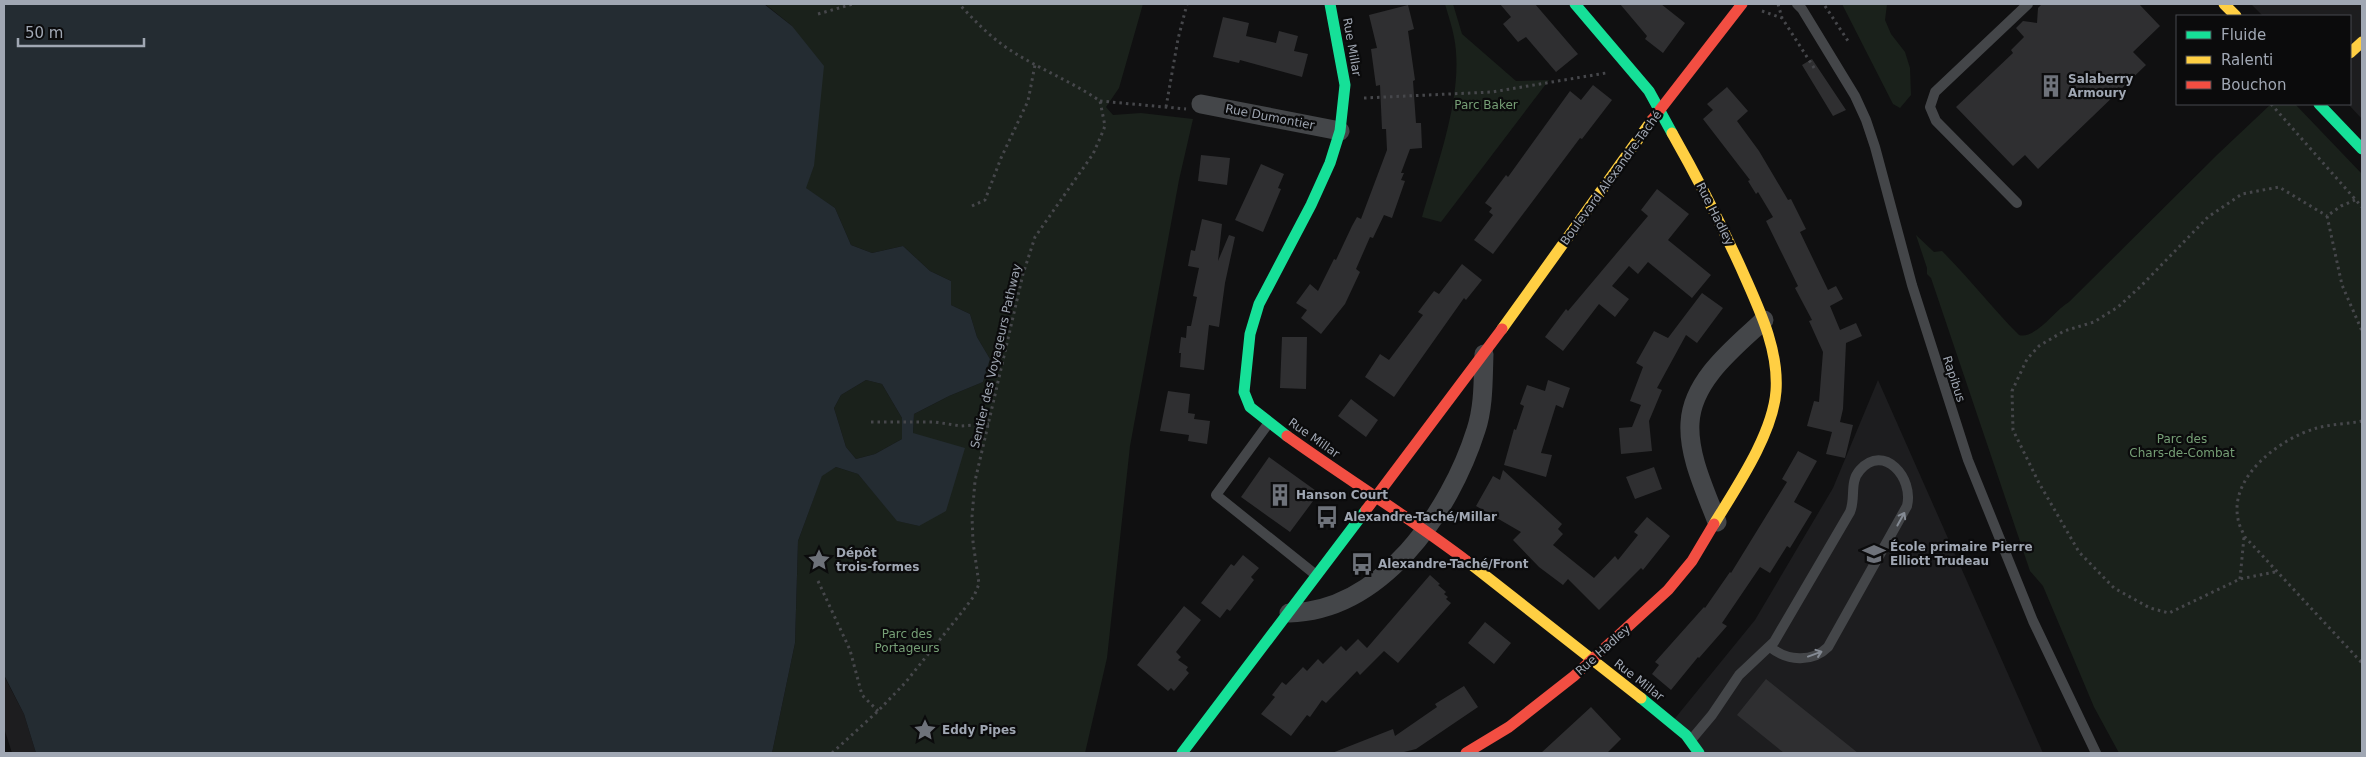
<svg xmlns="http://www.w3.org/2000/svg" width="2366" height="757" font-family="'DejaVu Sans',sans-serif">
<rect width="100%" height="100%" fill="#101011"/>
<path fill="#1d1d1f" d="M2251,4H2362V119L2348,104H2350V16H2263Z
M1878,380L2043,753H1699L1672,722L1755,620L1833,488Z
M4,676L24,714L36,753H12L4,728Z"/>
<path fill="#1a211b" d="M765,4H1143L1119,88L1106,107L1113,115L1141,113L1193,119L1179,180L1130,446L1107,658L1085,753H772L795,643L798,541L822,475L836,467L858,474L898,521L919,526L913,433L914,414L949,396L983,382L990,359L977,337L970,314L951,305V281L930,271L903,246L872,253L851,245L835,208L805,188L814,166L792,26Z
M1445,4H1453L1462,34L1516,81L1549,80L1441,222L1422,217C1437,164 1465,92 1454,37C1452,26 1448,15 1445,4Z
M1842,4H1887L1885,20L1891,34L1905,52L1910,68L1911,95L1900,108L1893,104Z
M2271,104H2295L2362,174V753H2119L2094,707L2043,586L2030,571L1931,278L1927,274V268L1916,235L1934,252L1942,251C1969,278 1992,308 2019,335C2035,340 2055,310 2069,302L2218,154Z
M866,380L882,384L902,418V439L875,454L856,459L846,447L834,408L841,395Z"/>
<path fill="#242c32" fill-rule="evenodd" d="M4,4H764L792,26L824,66L814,166L806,188L835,208L851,245L872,253L903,246L930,271L951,281V305L970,314L977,337L990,359L983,382L949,396L914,414L913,433L965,448L946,511L919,526L897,521L858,474L836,467L822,476L798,541L795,643L772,753H36L24,714L4,675ZM866,380L882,384L902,418V439L875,454L856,459L846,447L834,408L841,395Z"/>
<path fill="#2f2f31" d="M1500,4H1535L1578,54L1556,72L1526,37L1518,42L1503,24L1511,17Z
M1620,4H1661L1685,23L1663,53L1645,39L1647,36Z
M2042,4H2139L2160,26L2133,52L2146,65L2038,169L2025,155L2013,166L1956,107L2013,53L2011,50L2024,37L2016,28L2023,21L2037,23L2038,8Z
M1408,5L1414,29L1408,31L1415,80L1413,81L1416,123H1421L1422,148L1410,149L1401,173H1404L1401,180L1405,181L1392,218L1384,215L1373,238L1370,237L1356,269L1360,272L1345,304L1321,334L1301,318L1307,310L1296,303L1310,284L1318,291L1334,259L1336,260L1352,226L1357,217L1361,219L1387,150L1386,129H1382L1380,85L1376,86L1371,49L1377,48L1369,15Z
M1223,17L1249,23L1246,36L1276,43L1279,31L1298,36L1294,51L1308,54L1302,77L1240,60L1239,63L1213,57Z
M1812,59L1846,110L1833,116L1802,65Z
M1593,85L1612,100L1582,139L1580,138L1493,254L1474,240L1493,215L1489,212L1492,208L1485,203L1506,175L1508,177L1570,91L1581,100Z
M1727,87L1748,111L1737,121L1759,151L1788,200L1791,199L1806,229L1800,232L1828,290L1836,286L1843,299L1830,306L1840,330L1856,323L1862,336L1846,343L1843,409L1840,422L1853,425L1845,458L1826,454L1832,432L1807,426L1814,401L1819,402L1823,352L1809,321L1812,320L1795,288L1798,286L1766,221L1773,217L1758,192L1756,194L1748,181L1750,180L1703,119L1713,110L1707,104Z
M1201,155L1230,158L1227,185L1198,181Z
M1261,164L1284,174L1278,188L1281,189L1263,232L1235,220Z
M1657,189L1689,214L1668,240L1711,275L1692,298L1648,262L1638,274L1629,266L1612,286L1629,299L1615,317L1599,304L1563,351L1545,337L1566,309L1568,311L1648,216L1641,210Z
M1202,219L1222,224L1218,261L1229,235L1235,237L1225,283L1219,327L1209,325L1204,370L1180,367L1181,353H1179L1181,337L1186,338L1187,326H1191L1197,297L1193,296L1199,268L1188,266L1191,250L1195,251Z
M1462,264L1482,280L1466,300L1464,298L1394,397L1365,377L1380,354L1389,360L1423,315L1418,312L1434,291L1439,294Z
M1702,293L1723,308L1697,343L1686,335L1657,388L1662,390L1649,421L1652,451L1621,454L1619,428L1632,427L1641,405L1630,401L1643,367L1636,363L1654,331L1668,338Z
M1282,337H1307L1306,389L1280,388Z
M1548,380L1570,388L1563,408L1556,405L1541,453L1552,455L1546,477L1504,465L1514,429L1516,430L1524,406L1520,404L1527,385L1545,391Z
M1168,391L1190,394L1188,413L1195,414L1194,419L1210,421L1207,444L1188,441L1189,435L1160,431Z
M1351,399L1378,420L1366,437L1338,416Z
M1798,451L1817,461L1794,502L1812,512L1790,548L1787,546L1770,573L1760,567L1722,623L1727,626L1699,658L1698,657L1671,690L1652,674L1659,665L1655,662L1704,607L1705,608L1730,572L1731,573L1787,482L1782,479Z
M1269,457L1319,493L1290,532L1241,497Z
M1654,467L1662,489L1635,499L1626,477Z
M1503,470L1562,524L1558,529L1563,534L1553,545L1594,578L1615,556L1618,560L1638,535L1634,532L1647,517L1670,536L1643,570L1641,568L1599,610L1568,579L1563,585L1539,567L1513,540L1521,532L1476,506L1493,476L1500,480Z
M1243,555L1259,568L1251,577L1254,580L1230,611L1227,609L1220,618L1201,603L1231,564L1234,566Z
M1430,575L1440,584L1438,585L1446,592L1444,594L1448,597L1446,599L1451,603L1398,663L1384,651L1360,675L1357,671L1326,703L1322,700L1310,717L1307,715L1291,736L1261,714L1275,697L1272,695L1282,682L1286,685L1303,667L1307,671L1318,659L1323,664L1341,646L1346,651L1358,639L1367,648Z
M1184,606L1201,620L1176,652L1181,657L1178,660L1188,667L1186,670L1189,673L1174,691L1171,688L1168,691L1137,665Z
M1485,622L1511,643L1494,664L1468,643Z
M1766,679L1858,753H1784L1737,715Z
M1464,686L1478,707L1416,749L1400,753H1332L1393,729L1395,736L1437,707L1435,704Z
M1591,707L1621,739L1607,753H1541Z"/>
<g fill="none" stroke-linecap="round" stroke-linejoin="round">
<path stroke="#46474b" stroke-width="3" stroke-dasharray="2.5 4" stroke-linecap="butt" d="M1778,4L1782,18L1816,71
M1825,6L1850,44
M1762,11L1782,18
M818,14L853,4
M1364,98L1492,92L1606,73
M1100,101L1186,109
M2271,104L2362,207
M1166,107L1178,39L1187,4
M2355,200L2341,206L2327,216L2342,285L2362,331
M972,206L985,200L1001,158L1028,101L1035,65
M2362,421C2348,424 2331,424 2317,428C2281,438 2229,476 2238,519C2239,525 2242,531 2245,537L2362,663
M871,422H935L961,426L989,424
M2275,572L2240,579L2169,613L2150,608L2114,588L2079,552L2039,483L2013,430L2012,391L2027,359L2039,346L2064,331L2094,322L2118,307L2141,286L2208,217L2242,194L2279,187L2327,216
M2240,579L2244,537
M818,581L850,650L862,695L878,711
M832,753L878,711L905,683L962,612L974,596L979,584L973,542L972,517L975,481L1023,274L1035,237L1093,154L1101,136L1105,126L1100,101C1071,81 1039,69 1010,50C990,37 975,21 959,4"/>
<path stroke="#444649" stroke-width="10" d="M1797,4L1802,9L1855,96L1866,120L1875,147L1912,285L1968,460L2033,621L2096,753
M2017,203L1936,121L1930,107L1935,92L2028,4
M1268,424L1216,495L1316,575
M1691,740L1712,715L1739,675L1774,642L1850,512C1856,498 1849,482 1860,470C1884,443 1914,478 1907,506L1828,647C1812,663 1787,661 1770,647"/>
<path stroke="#444649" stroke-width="19" d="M1201,104L1340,131
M1717,522C1706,492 1688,456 1690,423C1692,380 1735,347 1764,320
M1289,613C1382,611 1450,512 1476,430C1484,406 1483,379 1484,354"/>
<path stroke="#16e098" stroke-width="11" d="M1575,4L1649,91L1672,133
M2319,104L2362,149
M1287,436L1250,407L1244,392L1250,334L1259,304L1311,205L1330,163L1340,131L1345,85L1330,4
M1641,698L1686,735L1699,753
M1182,753L1366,510"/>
<path stroke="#ffcf43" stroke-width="11" d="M2224,4L2236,16
M2350,53L2362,42
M1672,133C1697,177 1720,222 1741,268C1758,307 1779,348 1776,391C1773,434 1736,488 1714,524
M1502,329L1652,120
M1468,562L1641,698"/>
<path stroke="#f24e42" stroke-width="11" d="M1652,120L1742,4
M1287,436C1347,479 1409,517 1468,562
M1366,510L1502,329
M1466,753L1509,727L1574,676L1668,590L1692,561L1714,524"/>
</g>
<defs><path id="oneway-shaft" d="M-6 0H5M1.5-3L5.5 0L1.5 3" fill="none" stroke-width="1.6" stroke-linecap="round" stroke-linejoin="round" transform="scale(1.25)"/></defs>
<g stroke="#848a93">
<use href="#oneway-shaft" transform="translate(1901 519) rotate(-61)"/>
<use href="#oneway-shaft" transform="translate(1815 654) rotate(-20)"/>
</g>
<defs>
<symbol id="building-bare" viewBox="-9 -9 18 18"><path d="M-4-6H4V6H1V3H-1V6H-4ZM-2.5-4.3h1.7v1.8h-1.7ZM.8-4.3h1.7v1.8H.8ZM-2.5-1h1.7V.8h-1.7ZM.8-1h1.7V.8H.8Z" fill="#6e727a" stroke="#0b0b0c" stroke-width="2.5" paint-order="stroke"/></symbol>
<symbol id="bus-bare" viewBox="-9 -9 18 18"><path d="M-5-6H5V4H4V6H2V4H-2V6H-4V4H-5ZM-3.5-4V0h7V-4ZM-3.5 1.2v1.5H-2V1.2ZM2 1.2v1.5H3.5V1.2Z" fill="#6e727a" stroke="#0b0b0c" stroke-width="2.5" paint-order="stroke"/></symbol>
<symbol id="school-bare" viewBox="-9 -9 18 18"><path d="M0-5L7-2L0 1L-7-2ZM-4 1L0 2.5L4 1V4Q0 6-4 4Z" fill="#6e727a" stroke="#0b0b0c" stroke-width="2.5" paint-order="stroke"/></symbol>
<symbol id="sight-bare" viewBox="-9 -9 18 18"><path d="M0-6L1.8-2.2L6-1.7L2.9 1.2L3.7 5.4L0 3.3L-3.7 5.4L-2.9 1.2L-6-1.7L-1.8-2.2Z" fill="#6e727a" stroke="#0b0b0c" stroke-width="2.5" paint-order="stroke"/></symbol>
</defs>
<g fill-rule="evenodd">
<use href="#building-bare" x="2035" y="70" width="32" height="32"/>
<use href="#building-bare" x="1264" y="479" width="32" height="32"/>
<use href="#bus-bare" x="1311" y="501" width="32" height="32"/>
<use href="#school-bare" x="1858" y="538" width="32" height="32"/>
<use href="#sight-bare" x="803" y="544" width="32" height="32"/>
<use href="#bus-bare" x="1346" y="548" width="32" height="32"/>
<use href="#sight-bare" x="909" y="714" width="32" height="32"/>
</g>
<g text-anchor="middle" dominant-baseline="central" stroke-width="4.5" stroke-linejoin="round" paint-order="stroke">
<g font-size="12" fill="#a0a7b3" stroke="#0b0b0c">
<text transform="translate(1352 47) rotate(80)">Rue Millar</text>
<text transform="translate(1270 117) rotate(11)">Rue Dumontier</text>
<text transform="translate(1611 178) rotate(-54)">Boulevard Alexandre-Taché</text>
<text transform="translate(1715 214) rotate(63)">Rue Hadley</text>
<text transform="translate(996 356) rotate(-77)">Sentier des Voyageurs Pathway</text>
<text transform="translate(1954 379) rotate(72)">Rapibus</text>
<text transform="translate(1314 438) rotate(35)">Rue Millar</text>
<text transform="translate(1603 650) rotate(-42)">Rue Hadley</text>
<text transform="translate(1639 680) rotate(38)">Rue Millar</text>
</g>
<g font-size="12" font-weight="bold" fill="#a0a7b3" stroke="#0b0b0c" text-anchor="start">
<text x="2068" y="79">Salaberry<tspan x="2068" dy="14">Armoury</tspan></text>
<text x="1296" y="495">Hanson Court</text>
<text x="1344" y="517">Alexandre-Taché/Millar</text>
<text x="1890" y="547">École primaire Pierre<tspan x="1890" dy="14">Elliott Trudeau</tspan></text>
<text x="836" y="553">Dépôt<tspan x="836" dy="14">trois-formes</tspan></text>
<text x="1378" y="564">Alexandre-Taché/Front</text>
<text x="942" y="730">Eddy Pipes</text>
</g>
<g font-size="12" fill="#769f76" stroke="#0b0b0c">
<text x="1486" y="105">Parc Baker</text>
<text x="2182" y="439">Parc des<tspan x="2182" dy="14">Chars-de-Combat</tspan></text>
<text x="907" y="634">Parc des<tspan x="907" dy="14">Portageurs</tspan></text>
</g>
</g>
<rect width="2366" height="757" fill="none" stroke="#a0a7b3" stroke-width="10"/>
<rect x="2176" y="15" width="175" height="90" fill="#0b0b0c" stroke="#47494f"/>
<rect x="2186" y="31" width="25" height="8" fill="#16e098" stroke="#47494f"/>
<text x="2221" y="40" font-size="15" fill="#a0a7b3">Fluide</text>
<rect x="2186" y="56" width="25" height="8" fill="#ffcf43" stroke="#47494f"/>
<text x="2221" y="65" font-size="15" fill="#a0a7b3">Ralenti</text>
<rect x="2186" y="81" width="25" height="8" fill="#f24e42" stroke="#47494f"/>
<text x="2221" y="90" font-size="15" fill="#a0a7b3">Bouchon</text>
<path d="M18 38v8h126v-8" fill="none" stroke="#a0a7b3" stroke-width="2.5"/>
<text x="25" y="38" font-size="15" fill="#a0a7b3" stroke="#0b0b0c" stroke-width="4" paint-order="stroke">50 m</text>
</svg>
